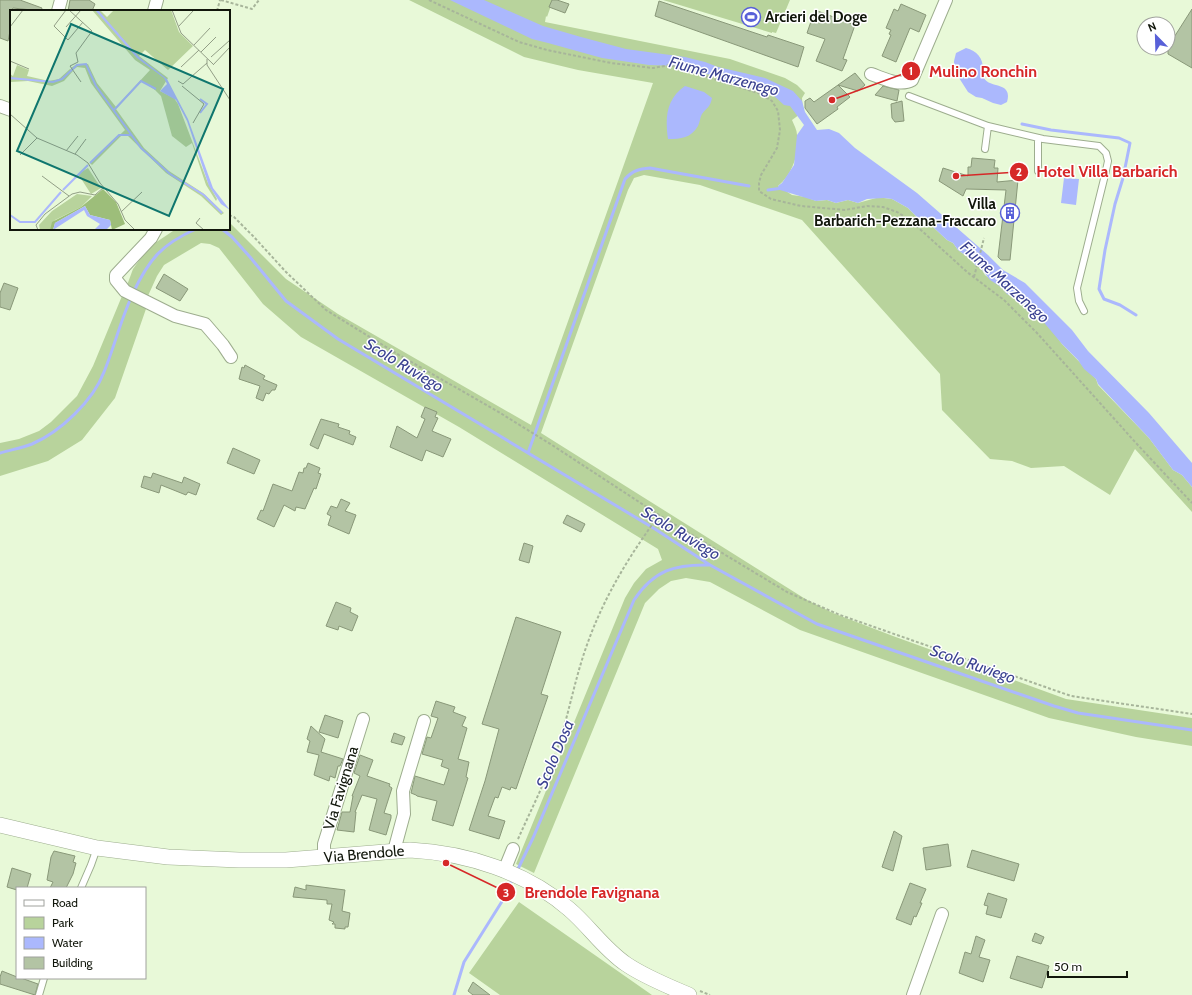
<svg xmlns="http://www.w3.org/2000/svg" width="1192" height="995" font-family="Cabin,sans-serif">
<rect width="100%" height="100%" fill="#e8f9d8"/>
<path fill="#b8d39c" d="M409,0H553L547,17L546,16L545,22L730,59L785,78L797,85L805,93L802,98L803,112L792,120C794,125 797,130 797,135C800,153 792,175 778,186L792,195L806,197L816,201L827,200L836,203L848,200L858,203L876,198H884L892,199L908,208L918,218L933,227L947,240L953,243L958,250L973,261L975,265L980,267L985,275L1001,287L1004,291L1035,313L1051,329L1062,344L1096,379L1098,385L1149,438L1173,470L1182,475L1192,487V512L1135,449L1110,495L1064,466L1031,468L1012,461L990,459L942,410L940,374L802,220L700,185L644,175L634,178L628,190L541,433L807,600L833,613L893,636L1066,699L1192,718V746L1136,737L1049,718L800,630L710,582L686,578L671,581L659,589L645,603L534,873L516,864L625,598L634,583L646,569L662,560L658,549L459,427L301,337L263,304L219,248L210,244L201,243L164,265L157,276L147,298L126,288L133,269L143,255L152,245L176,229H229V222L286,279L338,314L531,425L653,83L578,70L524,57Z
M663,0H790L776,33L772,32V33Z
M122,296L147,306L115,398L82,440L48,461L0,476V443L19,439L39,431L51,422L77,396L93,366Z
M519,902L652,995H500L469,973Z"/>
<path fill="#abb8fd" d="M450,0H484L543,26L581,37L626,49L685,57L705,62L718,67L744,73L765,78L793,91L802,101L805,112L817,130L829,129L839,133L855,148L917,193L988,255L1003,270L1025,283L1072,330L1088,351L1149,413L1192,463V487L1182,475L1173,470L1149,438L1098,384L1096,379L1084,369L1078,360L1062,344L1041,319L1020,301L1009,295L1007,294L1001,287L990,280L980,267L975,265L973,261L958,250L953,243L947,240L933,227L918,218L908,208L892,199L884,198L867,199L858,203L848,200L836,203L827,200L816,201L780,190L778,186L782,183L794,165L797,135L804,125L790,106L784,105L772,94L761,90L690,69L676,66L649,65L602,58L548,43L532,39Z
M966,48C977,51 983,58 983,69C983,72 982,75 984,78C990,89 1013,81 1007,102L1001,105L993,103L982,98L976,97L968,92L954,70V61L956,53Z
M685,86L704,92L712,98C710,108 707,107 702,114C700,117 700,122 698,126C691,138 681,139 668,139C665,118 666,99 685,86Z
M1064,178L1079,179L1076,205L1061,203Z"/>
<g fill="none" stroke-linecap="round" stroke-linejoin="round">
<path stroke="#abb8fd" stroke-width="3" d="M1022,124L1051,130L1119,138L1130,143L1123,178L1115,204L1105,250L1099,289L1104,299L1120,305L1136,315
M768,190L783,188
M222,229L232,237L250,257L286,301L338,339L655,529L710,565L817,624L1054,706L1078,713L1192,730
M133,293C149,259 162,244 196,229
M0,453C10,450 22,448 32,444C60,432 93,401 104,372C114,348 120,322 131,298
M528,453L625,179C633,170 640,169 650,168L749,186
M517,871L533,838L634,600C654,570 675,564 710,565
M454,995L464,962L501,903L513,878"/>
</g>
<path fill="#b3c4a4" stroke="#899879" d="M0,0H20L42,8L41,11L13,8L11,11V26L8,41L0,38Z
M70,0H89L95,4L92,11H68Z
M552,0H557L569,4L565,13L549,7Z
M659,1L767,37L768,35L804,47L798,67L655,16Z
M901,4L926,15L919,32L910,28L896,62L882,56L891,35L889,34L891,30L886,28L894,9L898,11Z
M1192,9V68L1168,54V41L1171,42Z
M815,10L855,25L843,59L847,60L842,71L816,61L825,39L807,33Z
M855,73L865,85L858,91L838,85L850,97L837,107L838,109L817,124L805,108V101L810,98L814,102Z
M883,86L899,90L897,101L875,95Z
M902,101L904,121L895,122L892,118L891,104Z
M972,158L995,160L994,168H998L997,182L1018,180L1010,260H1001L998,257L1006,190L966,189L963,196L939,181L943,168L968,176V167H971Z
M164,274L188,289L180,301L156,288Z
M4,283L18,288L10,310L0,307V293Z
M245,365L265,376L263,379L277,385L275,390H272L269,394L266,393L263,401L256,398L260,386L239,379L242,367L244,368Z
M425,407L437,412L435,417L438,418L432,431L451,439L443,457L426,450L422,461L390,447L397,426L417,438L425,419L421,417Z
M321,419L339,424L338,427L350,431L349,434L356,437L353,445L324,434L318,449L310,445Z
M233,448L260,460L254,474L227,463Z
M308,463L320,468L318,473L321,474L316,489L314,488L305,509L296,507L295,511L284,505L274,527L257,519L261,510L263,511L273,484L292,491L299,472L303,473L304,468H306Z
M153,473L182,483L184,477L200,484L196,495L188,492L186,495L161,485L159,493L141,487L144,476L151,478Z
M341,499L350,503L345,511L356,515L349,534L328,525L331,516L327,514L331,506L337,508Z
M567,515L585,524L581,532L563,523Z
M524,543L533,546L529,563L519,560Z
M336,602L351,608L350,612L358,616L352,631L339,626L338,630L326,626Z
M516,617L561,632L541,694L548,696L516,789L511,787L510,790L502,787L498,798L495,797L488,816L505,821L499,839L469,830L485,781L499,729L482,724Z
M436,701L455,707L453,712L466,717L462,726L467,728L458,759L469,762L466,777L468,778L453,826L432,820L437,801L417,796L416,795L411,793L415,776L444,785L449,769L441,766L443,760L422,754L427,737L431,738L438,718L431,716Z
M325,715L343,721L338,738L319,732Z
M311,726L325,739L321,752L343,759L340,766H338L335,778L330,776L329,781L314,775L319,755L307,752L310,741L307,739Z
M394,733L405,737L402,745L391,742Z
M360,755L373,760L367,776L390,784L389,786L392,788L384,813L391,815V818L386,835L369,830L377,799L362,795L355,812H356L354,832L337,830L342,812H350L353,796H352L360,776L354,773Z
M894,831L902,836L893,871L882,867Z
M948,844L951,866L926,870L923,848Z
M972,850L1019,864L1014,881L967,867Z
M54,851L75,856L73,862L76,863L73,874L66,888H50L53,882L47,880L51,857Z
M12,868L31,874L27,888H17V890L7,887Z
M910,883L926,889L920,903H922L916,917L914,916L911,925L896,919Z
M306,885L345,890L342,911L350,913L348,927H345V929L335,928V924H332L334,922L329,920L332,904H327V900L293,897L295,887L306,890Z
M988,893L1007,899L1001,918L986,914L988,906L984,905Z
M1035,933L1044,937L1041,944L1032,941Z
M976,936L985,940L979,957L990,960L983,982L959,973L965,952L971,954Z
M1017,956L1049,966L1042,988L1010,978Z
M2,971L17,977V978H21L38,984L35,995L0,984V977Z
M473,982L490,995H473L468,991Z"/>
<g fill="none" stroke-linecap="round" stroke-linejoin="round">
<defs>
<path id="service" d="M909,96L988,126L1043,139L1099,146L1106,153L1108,161L1105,175L1077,288L1079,301L1084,311
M985,149L988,126
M1038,171V138
M81,888L91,865L97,848
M39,995L44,978"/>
<path id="minor" d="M58,11L61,0
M154,11L157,0
M871,74C883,78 899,87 912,80L946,0
M0,106L11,110
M156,229L151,238L116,275V280L125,291L175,316L205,324L223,345L231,357
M394,851L404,814L403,791L424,721
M324,857V844L363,719
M504,871L513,849
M913,995L942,914"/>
<path id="tertiary" d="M0,825L97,848L168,857L239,860H286L410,850C467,853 526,872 569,909C589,926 604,949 626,964C645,977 668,986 689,995"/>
</defs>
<use href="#service" stroke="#9dad8e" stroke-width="8"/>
<use href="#minor" stroke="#9dad8e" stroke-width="14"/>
<use href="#tertiary" stroke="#9dad8e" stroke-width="16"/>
<path stroke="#a7b59a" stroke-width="2" stroke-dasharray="3 2" stroke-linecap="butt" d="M221,0L252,9L259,0
M429,0L519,42L547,50L611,63L653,68L670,65L761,94L772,101L778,111L780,130L777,148L761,175L759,183V191L771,199L801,206L845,210L867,206L883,207L897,212L910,220L967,272L1004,300L1037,333L1136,443L1192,503
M217,11L220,0
M229,215L234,217L254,237L286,272L326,310L399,355L497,411L552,445L659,515L787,592L840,615L1071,696L1192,714
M974,277L984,238
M518,839C531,810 546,780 557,750C569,714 575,677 588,642C605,595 630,555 659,515
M700,991L710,995"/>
<use href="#service" stroke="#fff" stroke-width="6"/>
<use href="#minor" stroke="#fff" stroke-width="12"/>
<use href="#tertiary" stroke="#fff" stroke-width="15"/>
</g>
<defs>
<symbol id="stadium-ring" viewBox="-11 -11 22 22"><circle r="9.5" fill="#fff" stroke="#5860d8" stroke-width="1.5"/><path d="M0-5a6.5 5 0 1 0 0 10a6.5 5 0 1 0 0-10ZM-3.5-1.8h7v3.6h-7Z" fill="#5860d8"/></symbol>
<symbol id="building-ring" viewBox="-11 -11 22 22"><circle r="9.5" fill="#fff" stroke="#5860d8" stroke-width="1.5"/><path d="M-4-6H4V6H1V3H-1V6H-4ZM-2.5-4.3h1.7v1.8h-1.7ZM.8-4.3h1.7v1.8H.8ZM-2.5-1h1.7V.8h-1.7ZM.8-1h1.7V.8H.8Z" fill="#5860d8"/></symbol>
</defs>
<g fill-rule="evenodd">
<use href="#stadium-ring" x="740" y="6" width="22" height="22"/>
<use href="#building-ring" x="999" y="202" width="22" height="22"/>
</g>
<g text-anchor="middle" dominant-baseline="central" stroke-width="3" stroke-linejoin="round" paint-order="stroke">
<g font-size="15" font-weight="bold" fill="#11160b" stroke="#fff" text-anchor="start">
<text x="765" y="17">Arcieri del Doge</text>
<text x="996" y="204" text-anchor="end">Villa<tspan x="996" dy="17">Barbarich-Pezzana-Fraccaro</tspan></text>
</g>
<g font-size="15" fill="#11160b" stroke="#fff">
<text transform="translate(341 788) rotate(-73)">Via Favignana</text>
<text transform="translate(364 854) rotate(-5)">Via Brendole</text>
</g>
<g font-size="16" font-style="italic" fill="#3b4291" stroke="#fff">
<text transform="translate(724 76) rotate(15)">Fiume Marzenego</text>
<text transform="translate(1005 282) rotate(42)">Fiume Marzenego</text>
<text transform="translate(404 365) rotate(31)">Scolo Ruviego</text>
<text transform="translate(681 533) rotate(31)">Scolo Ruviego</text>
<text transform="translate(973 664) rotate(19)">Scolo Ruviego</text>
<text transform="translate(555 754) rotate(-67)">Scolo Dosa</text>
</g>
</g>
<g transform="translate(10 10)">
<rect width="220" height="220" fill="#e8f9d8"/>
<path d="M82,0H90L97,7L104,0H161L169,22L183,36L158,60L135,40L129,46L158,68L150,81L164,88L168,94L198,173L207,189L206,191L196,175L182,133L176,137L162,126L151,86L145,80L132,71L106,99L134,138L159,161L193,183L214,203L211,205L191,186L156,163L117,125L111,126L82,155L80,153L115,120L81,73L75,58L67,57L63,60L61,58L67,54H78L87,73L106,97L140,60L125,50ZM7,55L19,60L17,66L39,71L49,69L60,59L63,61L54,71L42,76L18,71L1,72L0,64L3,66ZM78,158L91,178L81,184L68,164ZM67,184L82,186L71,197L45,210L40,220H30L29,215L42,201Z" fill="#b8d39c"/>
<path d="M93,179L106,192L115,214L102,220L100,210L80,205L75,196L45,213L43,220H40L42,212L71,197Z" fill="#9dbe7a"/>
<path d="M85,0H88L129,47L157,69L178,109L203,178L220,200L211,194L199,176L177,111L166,90L150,81L157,74L154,68L127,48ZM75,196L80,205L100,210L101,215L96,220H84L90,214L77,206L74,200L43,220L45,213Z" fill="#abb8fd"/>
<path fill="none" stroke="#abb8fd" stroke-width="2" d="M0,68L43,72L52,69L67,55L76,54L86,76L131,138L160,164L194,185L212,203M190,89L197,94L190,103M104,100L131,71L146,79M80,153L109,125H121M53,180L78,155M0,205L10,212H25L51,182"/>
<path fill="none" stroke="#929e86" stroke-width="1" d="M56,0L44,16L58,30L73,12M59,0L82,21L66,43L68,52L60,56L71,72M162,0L171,23L203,54M0,17L13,0M56,17L71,0M168,17L183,1M184,35L200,18M191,42L206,27M201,47L220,30M197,49V55L220,90M0,51L19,59M203,55L220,37M171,57L189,40M168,71L173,74L197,53M172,76L194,94L183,113M0,104L27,128L67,145L78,153L90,173L108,194L115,210L125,220M56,141L68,126M65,144L76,129M10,145L27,128M32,166L59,186M111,202L132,182M190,208L186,213L194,220M28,220L26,215L35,204L62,184L70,182L85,185L94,177"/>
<path fill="#0f766e" fill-opacity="0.15" stroke="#0f766e" stroke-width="2" d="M61,14L213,79L159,206L7,141Z"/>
<rect width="220" height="220" fill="none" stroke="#11160b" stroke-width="2"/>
</g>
<path fill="none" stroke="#d62828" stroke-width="1.5" d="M832 100L911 71M956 176L1019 172M446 863L506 892"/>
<g fill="#d62828" stroke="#fff" stroke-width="1.5">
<circle cx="832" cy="100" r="4"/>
<circle cx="956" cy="176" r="4"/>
<circle cx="446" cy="863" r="4"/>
<circle cx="911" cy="71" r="10"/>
<circle cx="1019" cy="172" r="10"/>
<circle cx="506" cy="892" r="10"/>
</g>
<g font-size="12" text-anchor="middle" font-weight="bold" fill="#fff">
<text x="911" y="75">1</text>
<text x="1019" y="176">2</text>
<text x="506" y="897">3</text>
</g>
<g font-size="16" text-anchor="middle" font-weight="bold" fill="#d62828" stroke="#fff" stroke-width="3" stroke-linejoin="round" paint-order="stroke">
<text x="983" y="77">Mulino Ronchin</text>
<text x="1107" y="177">Hotel Villa Barbarich</text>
<text x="592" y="898">Brendole Favignana</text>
</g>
<rect x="16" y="887" width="130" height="92" fill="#ffffff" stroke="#a0a29d"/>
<rect x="24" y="900" width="20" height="6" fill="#ffffff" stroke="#a0a29d"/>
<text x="52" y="907" font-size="12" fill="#11160b">Road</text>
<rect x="24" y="917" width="20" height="12" fill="#b8d39c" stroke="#a0a29d"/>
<text x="52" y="927" font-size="12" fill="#11160b">Park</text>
<rect x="24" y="937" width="20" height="12" fill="#abb8fd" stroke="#a0a29d"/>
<text x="52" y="947" font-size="12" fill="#11160b">Water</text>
<rect x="24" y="957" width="20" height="12" fill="#b3c4a4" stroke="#a0a29d"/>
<text x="52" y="967" font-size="12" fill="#11160b">Building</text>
<g transform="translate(1156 36) rotate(337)"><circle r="19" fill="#ffffff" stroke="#a0a29d"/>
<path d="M0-3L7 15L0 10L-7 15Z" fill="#5860d8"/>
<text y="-6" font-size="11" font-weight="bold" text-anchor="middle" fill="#11160b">N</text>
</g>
<path d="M1048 971v6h79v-6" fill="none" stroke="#11160b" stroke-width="2"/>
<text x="1054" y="971" font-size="12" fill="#11160b" stroke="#ffffff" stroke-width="3" paint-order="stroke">50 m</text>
</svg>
